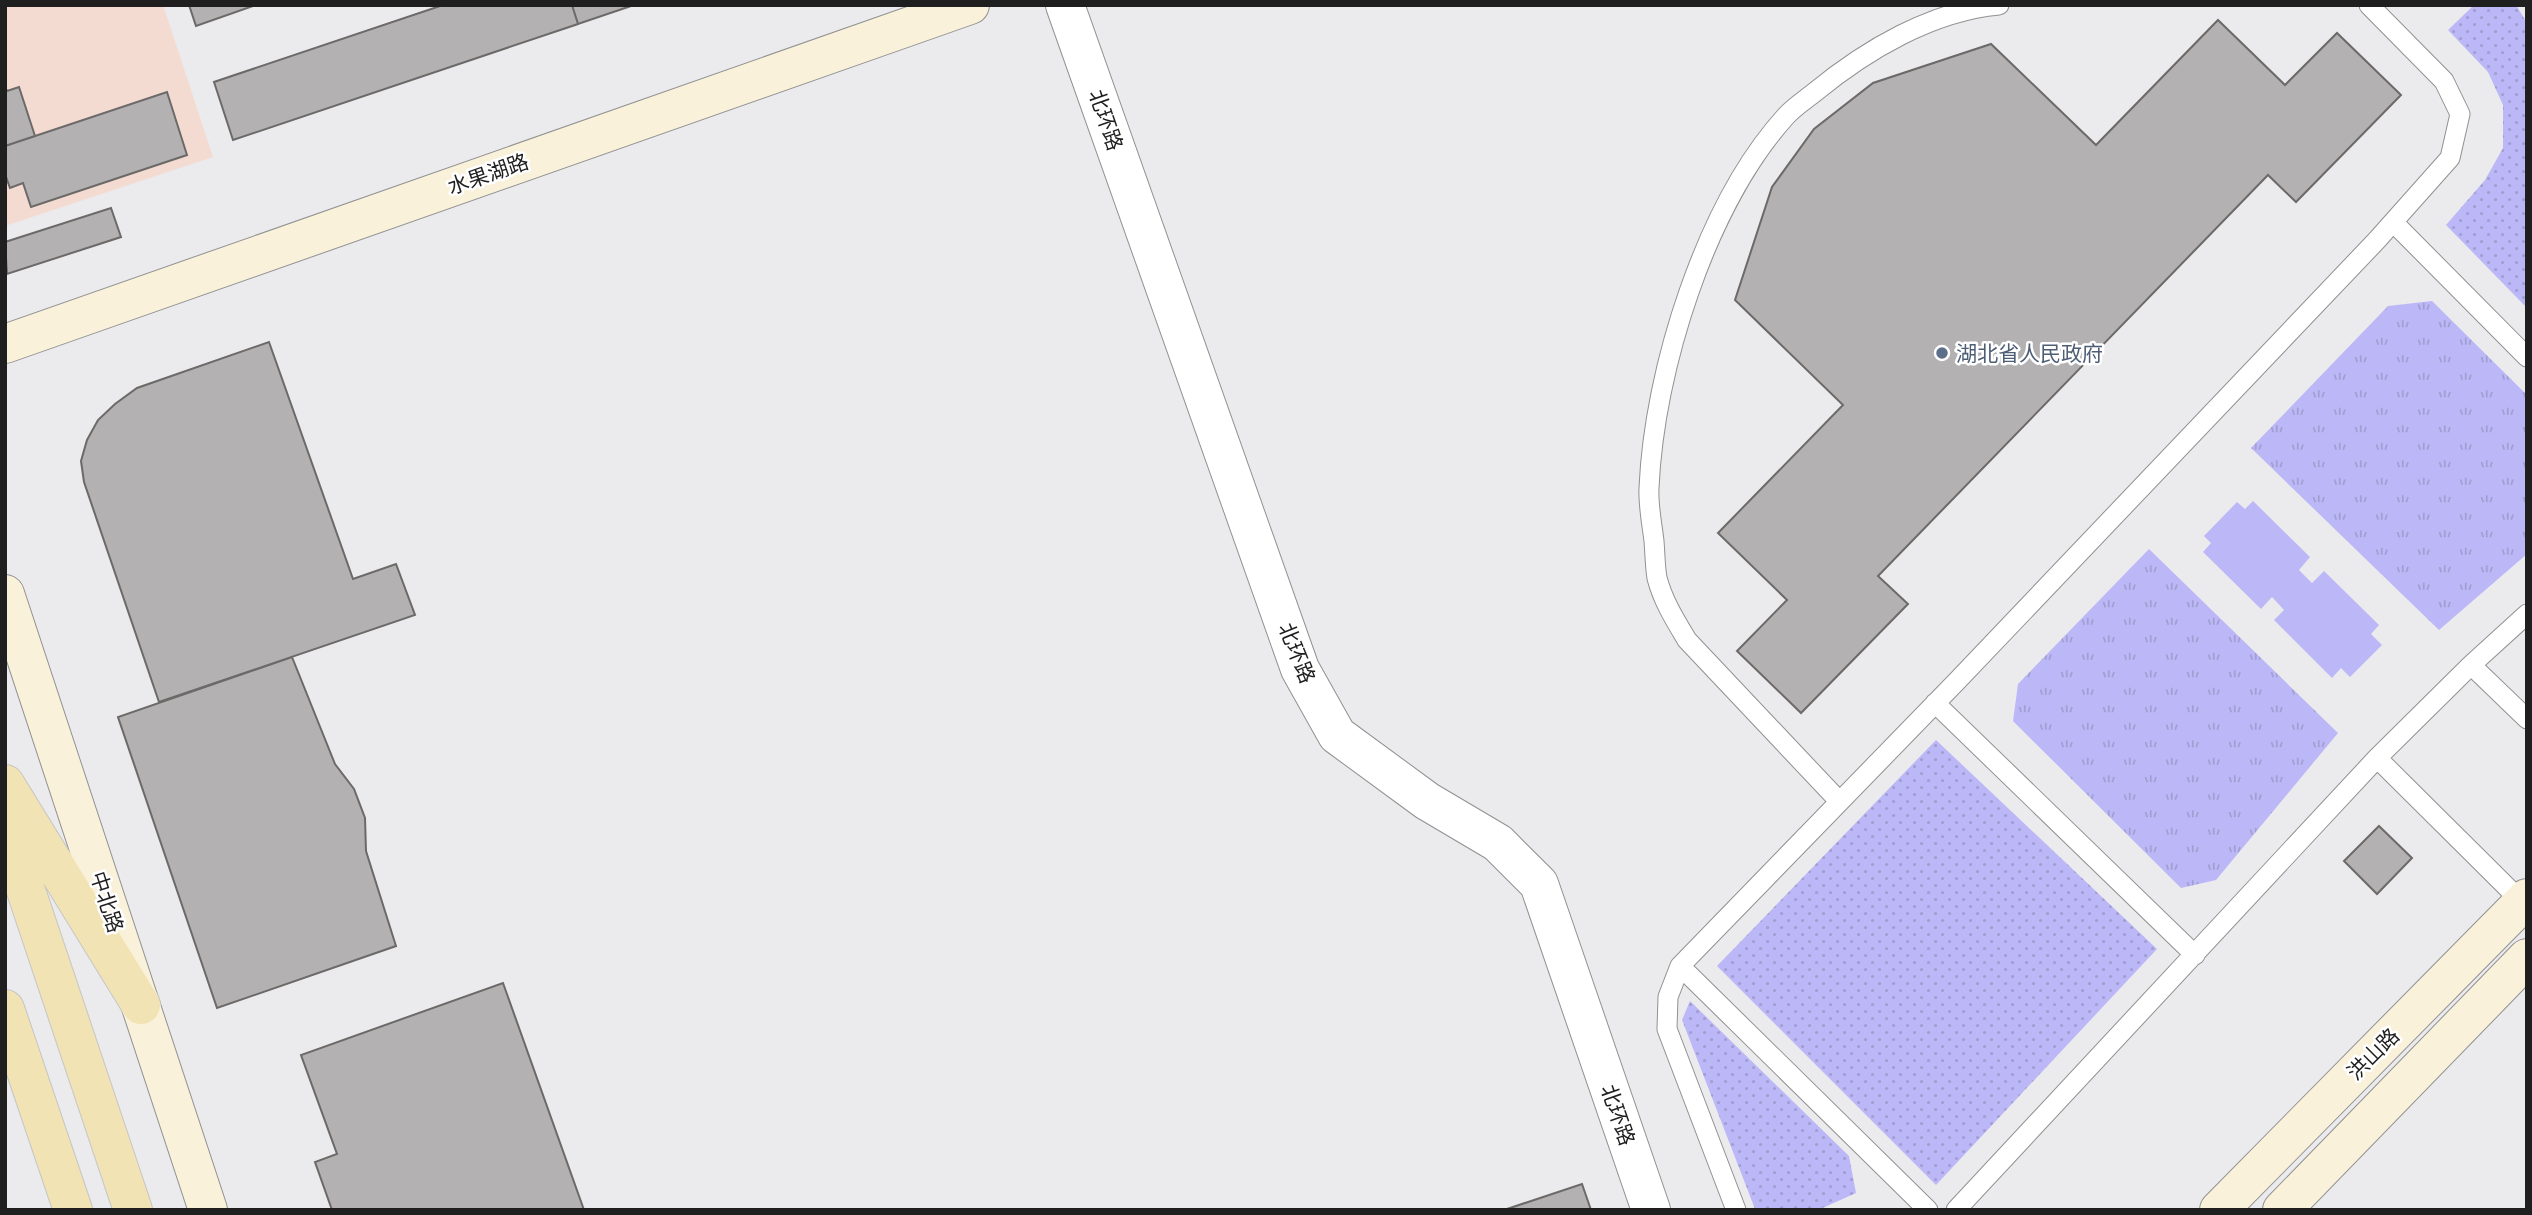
<svg xmlns="http://www.w3.org/2000/svg" width="2532" height="1215" font-family="Cabin,'Noto Sans SC',sans-serif">
<defs>
<pattern id="grass-tufts" width="24" height="20" patternUnits="userSpaceOnUse" patternTransform="scale(1.75)"><rect width="24" height="20" fill="#bcb8f7"/><path d="M3 7l-1-3M5 7V3M7 7l1-3M15 17l-1-3M17 17v-4M19 17l1-3" fill="none" stroke="#a19ed3"/></pattern>
<pattern id="park-dots" width="8" height="8" patternUnits="userSpaceOnUse" patternTransform="scale(1.75)"><rect width="8" height="8" fill="#bcb8f7"/><path d="M2 2h.1M6 6h.1" fill="none" stroke="#a19ed3" stroke-width="1.8" stroke-linecap="round"/></pattern>
</defs>
<rect width="100%" height="100%" fill="#ebeaec"/>
<path fill="#f4dbd2" d="M5,5H163L213,157L5,226Z"/>
<path fill="url(#grass-tufts)" d="M2432,301L2527,395V554L2439,630L2251,448L2388,306Z
M2149,549L2338,733L2216,880L2181,888L2013,721L2018,684Z"/>
<path fill="url(#park-dots)" d="M2474,5H2516L2527,23V308L2446,225L2485,180L2503,148V105L2488,72L2448,30Z
M1936,740L2157,949L1936,1185L1717,966Z
M1690,1001L1849,1156L1856,1193L1818,1210L1755,1209L1682,1020Z"/>
<path fill="#bcb8f7" d="M2253,501L2310,557L2299,570L2312,583L2324,571L2379,625L2371,634L2382,645L2350,677L2341,668L2332,678L2274,620L2284,610L2272,597L2261,609L2203,552L2211,543L2204,536L2237,502L2245,509Z"/>
<path fill="#b3b1b1" stroke="#6c6a69" stroke-width="2" d="M189,5H256L196,26Z
M443,5H572L578,24L233,140L214,82Z
M572,5H634L578,24Z
M2218,20L2285,85L2337,33L2401,95L2296,202L2268,175L1878,576L1908,604L1801,713L1737,651L1787,600L1718,533L1843,405L1735,300L1772,187L1814,129L1873,83L1991,44L2096,145Z
M5,87L7,91L19,87L35,136L5,146Z
M167,92L187,155L31,207L23,183L10,188L5,174V146Z
M111,208L121,237L7,274L5,242Z
M269,342L353,579L396,564L415,615L159,702L84,482L81,461L87,440L98,420L115,404L137,388Z
M292,657L335,764L354,789L365,818L366,851L396,946L217,1008L118,717Z
M2379,826L2412,858L2377,894L2344,861Z
M503,983L584,1210H332L315,1162L337,1154L301,1055Z
M1582,1184L1591,1210H1504Z"/>
<g fill="none" stroke-linecap="round" stroke-linejoin="round">
<defs>
<path id="lane" d="M2394,223L2527,357
M2471,665L2527,719
M1935,703L2195,955
M2377,758L2522,902
M1839,801L1687,640C1675,620 1663,601 1657,578C1655,566 1655,553 1654,541C1652,524 1648,505 1649,488C1654,370 1706,204 1786,116C1794,107 1805,100 1815,92C1866,50 1932,11 1999,5
M1680,966L1928,1210
M1736,1210L1667,1029L1668,997L1680,966L1957,681L2377,240L2450,158L2460,114L2444,81L2369,5
M1956,1210L2377,758L2471,665L2527,614"/>
<path id="street" d="M1065,5L1300,669L1337,735L1427,801L1498,843L1539,884L1651,1210"/>
<path id="secondary" d="M5,344L970,5
M5,594L208,1210
M2219,1210L2527,898
M2282,1210L2527,958"/>
<path id="primary" d="M5,784L141,1005
M5,828L133,1210
M5,1009L73,1210"/>
</defs>
<use href="#lane" stroke="#919192" stroke-width="21"/>
<use href="#street" stroke="#919192" stroke-width="40"/>
<use href="#secondary" stroke="#919192" stroke-width="40"/>
<use href="#primary" stroke="#c5c5c5" stroke-width="40"/>
<use href="#lane" stroke="#fff" stroke-width="19"/>
<use href="#street" stroke="#fff" stroke-width="38"/>
<use href="#secondary" stroke="#f9f1da" stroke-width="38"/>
<use href="#primary" stroke="#f2e3b5" stroke-width="38"/>
</g>
<circle fill="#5c6f8a" stroke="#fff" stroke-width="2.5" cx="1942" cy="353" r="7"/>
<g text-anchor="middle" dominant-baseline="central" stroke-width="5" stroke-linejoin="round" paint-order="stroke">
<g font-size="21" fill="#1f1f1f" stroke="#fff">
<text transform="translate(1106 120) rotate(71)">北环路</text>
<text transform="translate(488 174) rotate(-19)">水果湖路</text>
<text transform="translate(1297 653) rotate(68)">北环路</text>
<text transform="translate(107 902) rotate(72)">中北路</text>
<text transform="translate(2373 1054) rotate(-45)">洪山路</text>
<text transform="translate(1618 1115) rotate(71)">北环路</text>
</g>
<g font-size="21" fill="#4e5e75" stroke="#fff" text-anchor="start">
<text x="1956" y="353">湖北省人民政府</text>
</g>
</g>
<rect width="2532" height="1215" fill="none" stroke="#1f1f1f" stroke-width="14"/>
</svg>
